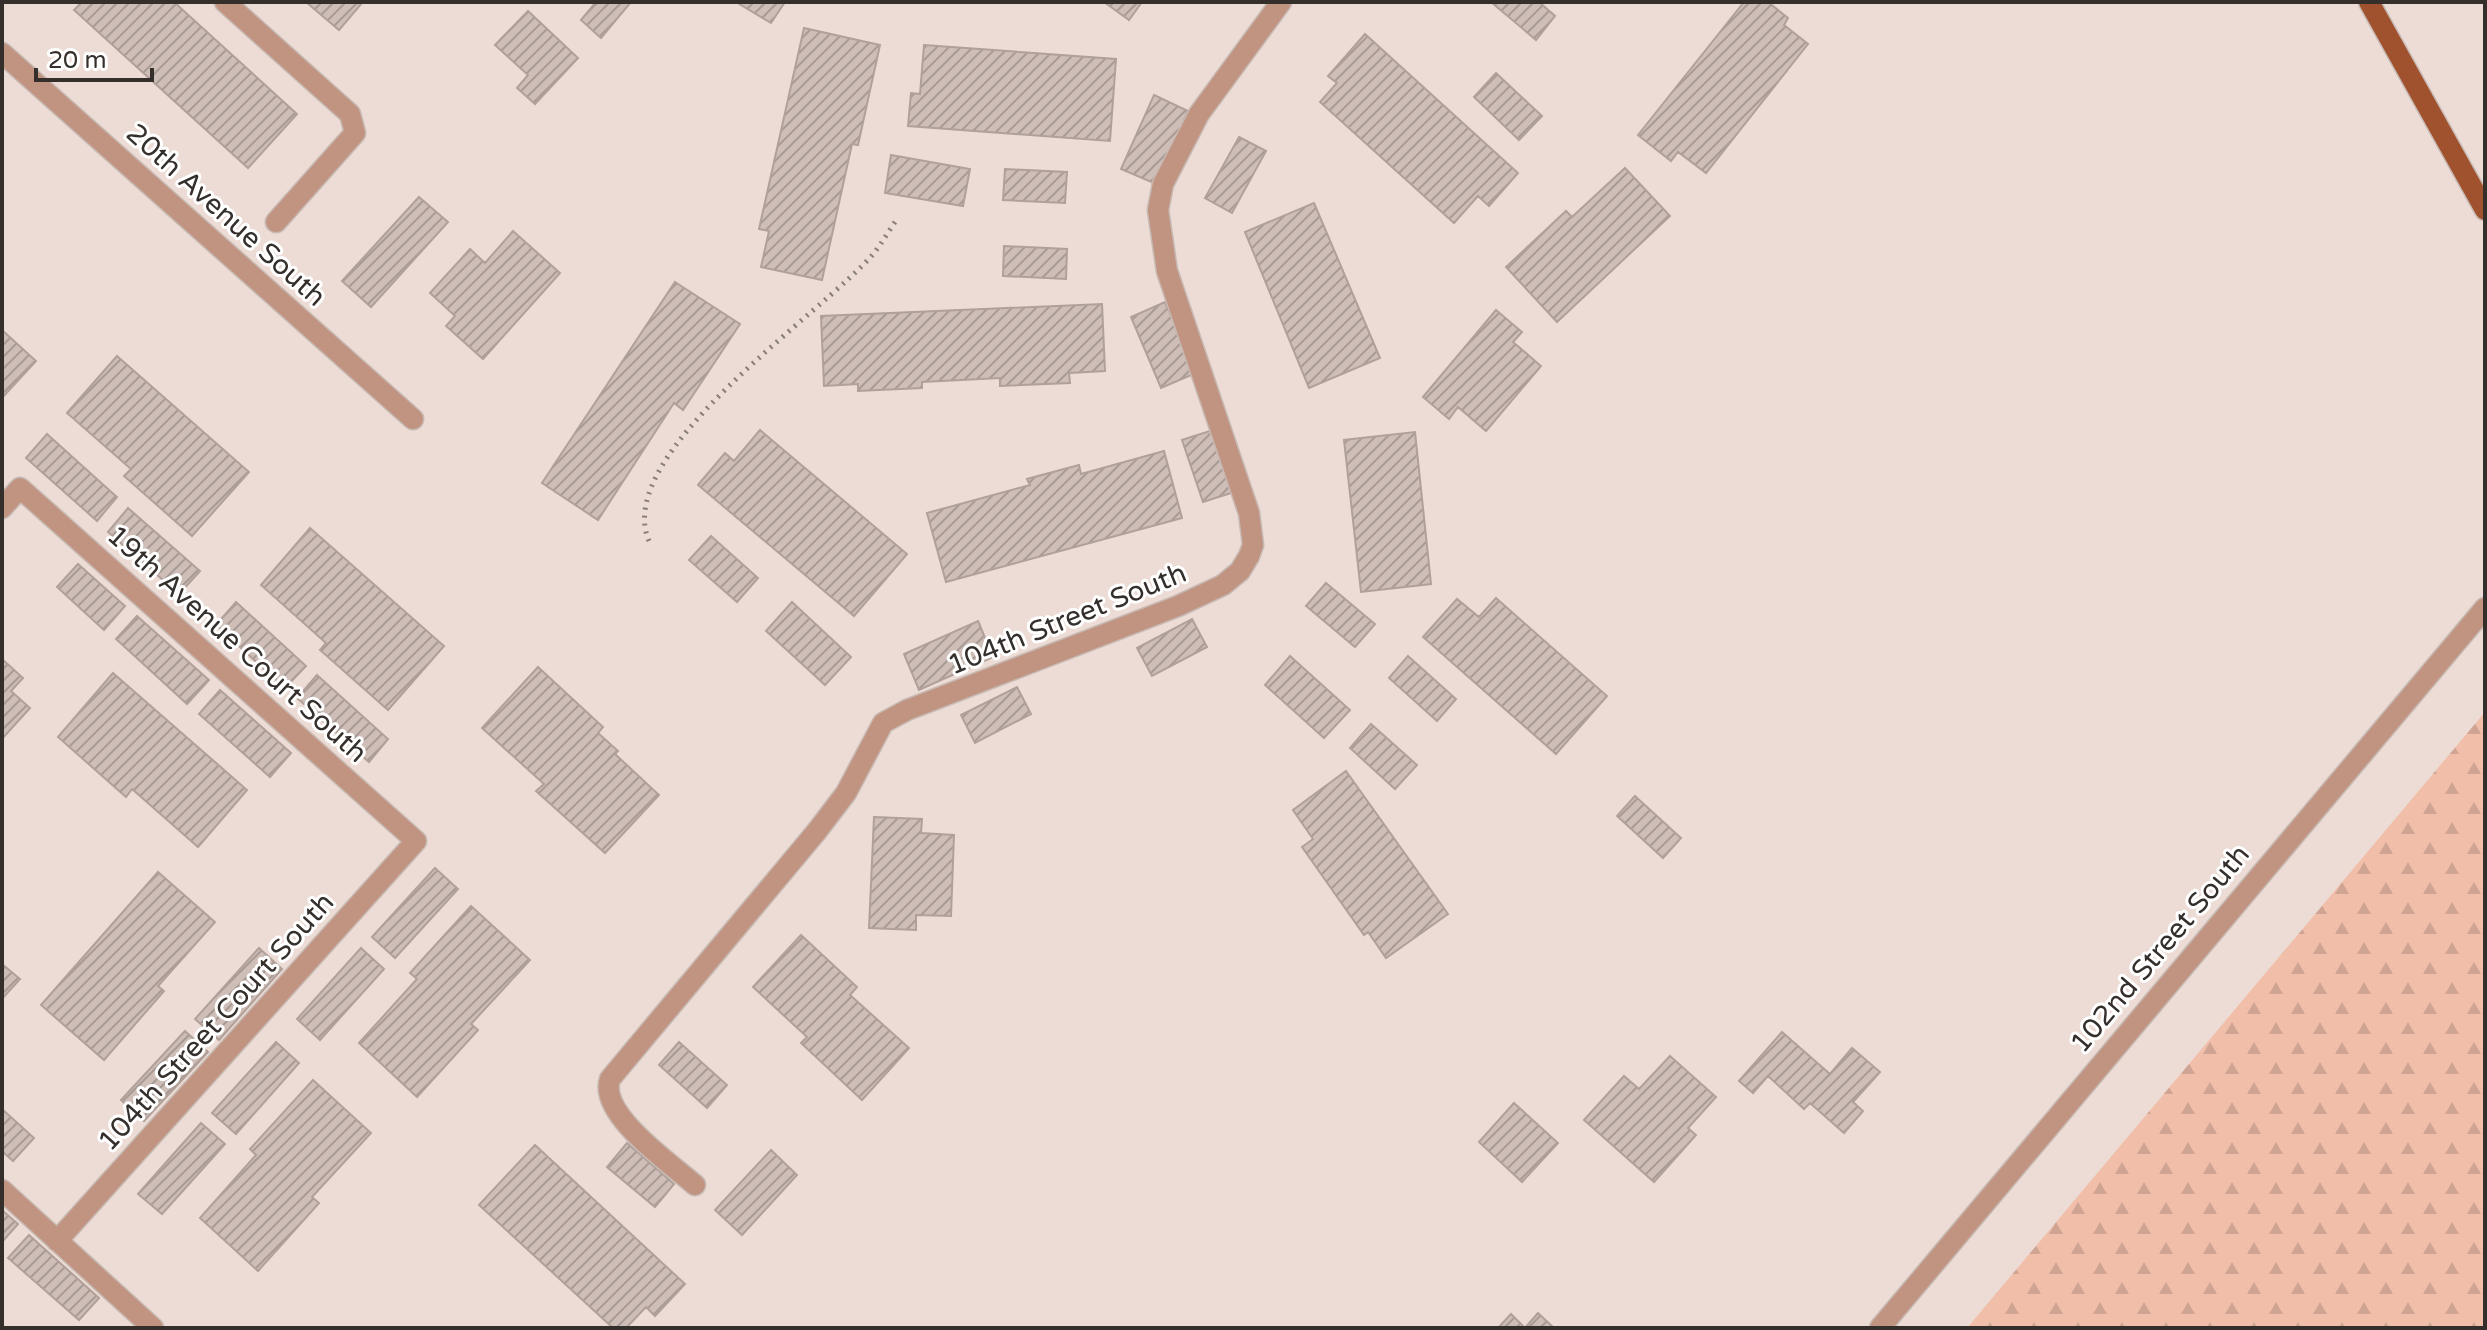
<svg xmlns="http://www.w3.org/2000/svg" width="2487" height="1330" font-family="'Varela Round',sans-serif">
<defs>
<pattern id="forest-firs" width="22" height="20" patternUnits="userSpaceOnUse" patternTransform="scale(2)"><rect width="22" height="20" fill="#f1bea9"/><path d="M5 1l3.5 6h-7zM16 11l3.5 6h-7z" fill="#cfa492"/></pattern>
<pattern id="building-hatch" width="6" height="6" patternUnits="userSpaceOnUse" patternTransform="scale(2)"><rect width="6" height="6" fill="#cebeb7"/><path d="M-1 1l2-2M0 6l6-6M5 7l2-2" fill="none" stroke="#a89b95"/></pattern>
</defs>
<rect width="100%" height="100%" fill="#ecdcd5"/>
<path fill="url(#forest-firs)" d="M2485,712V1328H1967Z"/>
<path fill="url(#building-hatch)" stroke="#b0a099" stroke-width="2" d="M82,2H174L297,114L248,168L74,10Z
M306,2H361L362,3L339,30Z
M596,2H631L601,38L581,20Z
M736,2H785L771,23Z
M1104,2H1142L1129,20Z
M1491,2H1539L1555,16L1536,40Z
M1744,2H1768L1788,18L1784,25L1808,44L1706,173L1678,152L1671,161L1638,135Z
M528,11L578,58L535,104L517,88L528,75L495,45Z
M804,28L880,45L858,145L852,144L822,280L761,267L769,231L759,229Z
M1365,34L1518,173L1489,206L1478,196L1454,223L1320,102L1337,83L1328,76Z
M924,45L1116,59L1110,141L908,126L911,93L920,94Z
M1496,73L1542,116L1519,140L1474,97Z
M1154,95L1188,111L1156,184L1121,169Z
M1239,137L1266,151L1232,213L1205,198Z
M891,155L970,169L963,206L885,193Z
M1625,168L1670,216L1557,322L1506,267L1566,211L1572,217Z
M1005,169L1067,172L1065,203L1003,200Z
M419,197L448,222L371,307L342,281Z
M1314,203L1380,358L1309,388L1245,232Z
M513,231L560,273L483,359L446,326L455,316L430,293L470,249L485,263Z
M1004,246L1067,249L1066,279L1003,276Z
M675,282L740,324L683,410L674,403L598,520L542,483Z
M1165,302L1196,373L1161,388L1131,317Z
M1102,304L1105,371L1069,373L1070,383L1000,386V378L922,382V388L858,391V384L824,386L821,316Z
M1496,310L1522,332L1513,342L1541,366L1486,431L1458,407L1449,419L1423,397Z
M2,330L36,361L2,398Z
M117,356L249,472L192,536L124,476L131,469L67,413Z
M760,430L907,554L854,616L698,485L725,453L734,461Z
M1213,430L1234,492L1203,502L1182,440Z
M1415,432L1431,584L1361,592L1344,440Z
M47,434L117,497L97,521L26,458Z
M1164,451L1182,518L946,582L927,513L1030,485L1027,479L1079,465L1081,474Z
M128,508L200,571L179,594L108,532Z
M310,528L444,646L388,710L320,650L326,643L261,585Z
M711,536L758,578L737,602L689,560Z
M78,564L125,606L104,630L57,587Z
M1326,583L1375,624L1355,647L1306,606Z
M1496,598L1607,696L1556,754L1423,637L1457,599L1479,617Z
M236,602L306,666L285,688L216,625Z
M792,602L851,657L825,685L766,631Z
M137,616L209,680L187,704L116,639Z
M1192,619L1207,647L1152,676L1137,648Z
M978,621L993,657L919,690L904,654Z
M1290,656L1350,710L1324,738L1265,685Z
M1408,656L1456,699L1437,721L1389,678Z
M2,659L23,678L11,691L30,708L2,739Z
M538,667L603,727L598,733L618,751L615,754L659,795L605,853L536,791L544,784L482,728Z
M113,673L247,790L198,847L132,789L126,797L58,737Z
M317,675L388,739L369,762L297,698Z
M1017,687L1031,714L975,743L961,715Z
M220,690L291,753L270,777L199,714Z
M1371,724L1417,765L1395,789L1350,748Z
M1346,771L1448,914L1386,958L1368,932L1364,935L1302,847L1313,839L1293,810Z
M1635,796L1681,838L1663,858L1617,816Z
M874,817L922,819L921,833L954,835L951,916L916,915V930L869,928Z
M435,868L458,889L395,958L372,937Z
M158,872L215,922L158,986L164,991L104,1060L41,1005Z
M471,906L530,960L471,1024L478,1030L417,1097L359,1043L417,979L410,973Z
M801,935L857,987L850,995L909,1048L862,1100L801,1043L807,1037L753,987Z
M259,948L282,969L219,1040L195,1019Z
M361,948L384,969L320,1040L297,1019Z
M2,964L20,979L2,999Z
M185,1031L208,1052L144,1121L121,1100Z
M1782,1032L1830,1074L1852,1048L1880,1072L1853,1102L1863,1111L1844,1133L1810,1103L1804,1109L1768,1076L1753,1093L1739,1081Z
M276,1042L299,1063L236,1134L212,1113Z
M679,1042L727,1085L707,1108L659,1065Z
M1670,1056L1716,1097L1688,1128L1696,1135L1654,1182L1584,1120L1624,1076L1639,1089Z
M313,1080L371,1133L312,1197L319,1203L258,1271L200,1218L256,1155L250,1149Z
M1514,1103L1558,1143L1522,1182L1479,1142Z
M2,1109L34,1138L13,1161L2,1151Z
M201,1123L225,1144L162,1214L138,1194Z
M627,1143L674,1184L655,1207L607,1167Z
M535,1145L685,1284L655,1316L646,1307L626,1328H613L479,1205Z
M771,1150L797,1175L742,1235L715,1210Z
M2,1210L18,1224L2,1242Z
M29,1235L99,1298L79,1320L8,1258Z
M1538,1313L1554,1328H1498L1511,1314L1525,1328Z"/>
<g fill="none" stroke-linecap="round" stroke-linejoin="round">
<defs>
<path id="minor" d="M225,2L350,114L355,133L276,222
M2,53L413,419
M2,508L20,488L416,841L57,1241
M695,1185C670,1163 598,1114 610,1079L817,831L846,793L883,723L907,710L1178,606L1223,585L1240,571L1249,556L1253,545L1249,513L1167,271L1158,210L1163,184L1199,114L1281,2
M2,1190L153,1328
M1880,1328L2485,608"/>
<path id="major" d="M2369,2L2485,210"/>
</defs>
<use href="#minor" stroke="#c7b9b3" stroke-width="23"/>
<use href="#major" stroke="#c7b9b3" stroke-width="23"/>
<path stroke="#887d78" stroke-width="5" stroke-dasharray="2 6" stroke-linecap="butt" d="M649,541C611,453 825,312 874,253C882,243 888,232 895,222"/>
<use href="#minor" stroke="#c19481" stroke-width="20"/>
<use href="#major" stroke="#a0512d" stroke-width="20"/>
</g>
<g text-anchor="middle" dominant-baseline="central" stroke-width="6" stroke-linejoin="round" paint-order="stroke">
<g font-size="28" fill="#352f2c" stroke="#fff">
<text transform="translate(226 215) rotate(42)">20th Avenue South</text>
<text transform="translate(1067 619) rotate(-22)">104th Street South</text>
<text transform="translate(237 644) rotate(42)">19th Avenue Court South</text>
<text transform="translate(2160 949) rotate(-50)">102nd Street South</text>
<text transform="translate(216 1022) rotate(-48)">104th Street Court South</text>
</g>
</g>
<rect width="2487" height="1330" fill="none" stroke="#352f2c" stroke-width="8"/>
<path d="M36 68v12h116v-12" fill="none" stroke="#352f2c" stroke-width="4"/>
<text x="48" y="68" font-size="24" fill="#352f2c" stroke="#ffffff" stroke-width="6" paint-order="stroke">20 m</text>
</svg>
